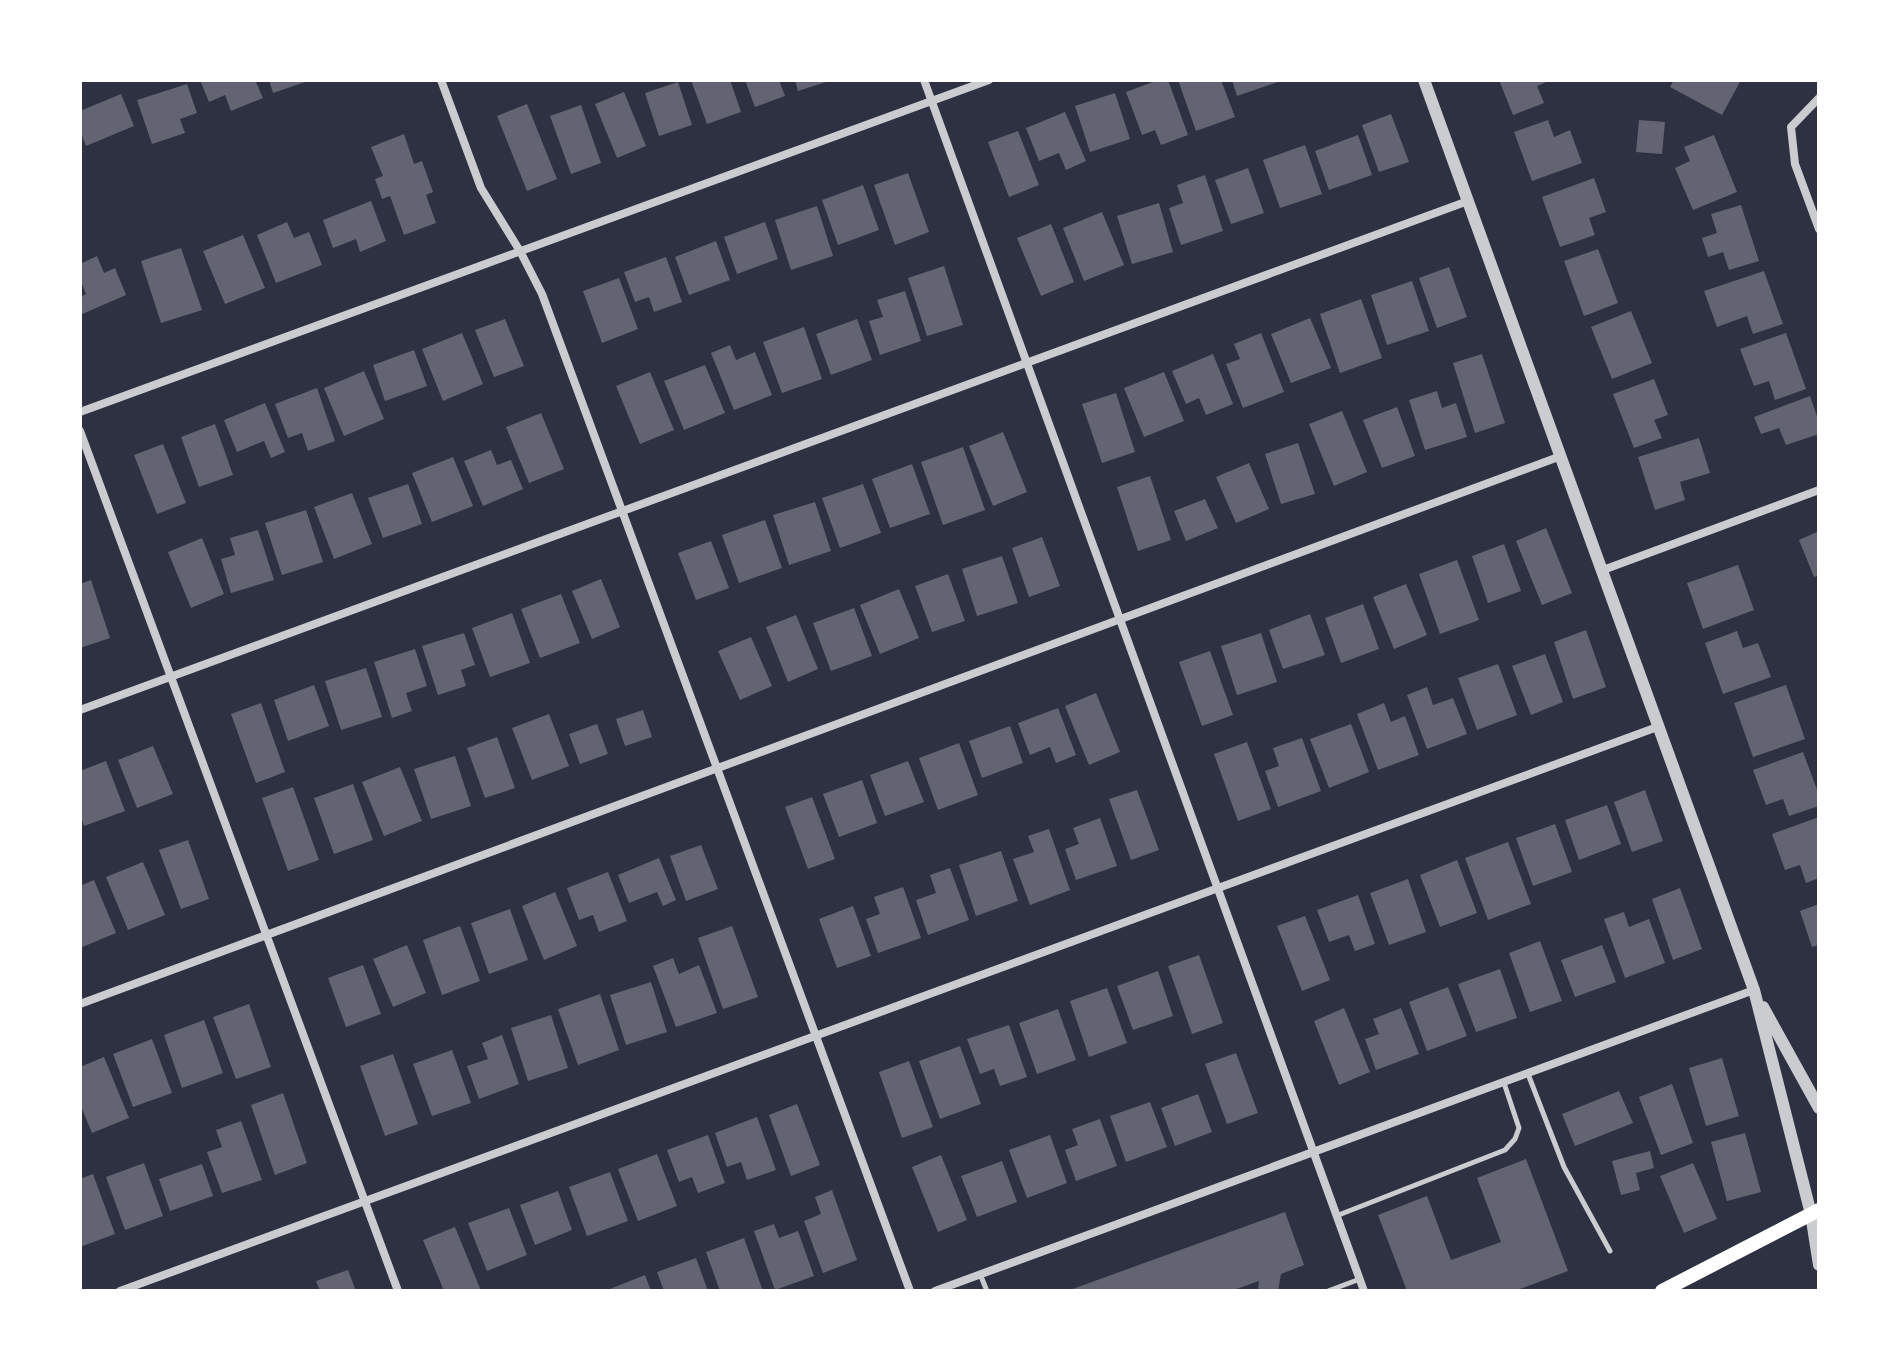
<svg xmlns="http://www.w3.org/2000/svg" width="1899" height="1371" font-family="Cabin,sans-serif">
<rect width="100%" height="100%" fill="#2d3142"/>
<path fill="#626471" d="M200,80H255L263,98L231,111L225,95L209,102Z
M269,80H311L273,93Z
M691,80H730L741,112L707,124Z
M745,80H779L785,96L755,107Z
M795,80H829V81L798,91Z
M1158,80H1168L1188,135L1161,145L1155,130L1142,135L1126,92Z
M1178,80H1221L1235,117L1196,131Z
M1232,80H1277L1278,82L1237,96Z
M1499,80H1551L1537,86L1544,103L1513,115Z
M1674,80H1741L1722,115L1670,87Z
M678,82L692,125L659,136L645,93Z
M187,84L197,113L180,119L185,133L152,144L137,100Z
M624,92L646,146L617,158L595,104Z
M1115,93L1130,139L1090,152L1075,106Z
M121,94L134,126L86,146L80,131V111Z
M527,104L557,179L527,191L497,116Z
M581,105L601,163L571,174L550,116Z
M1065,112L1086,161L1066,170L1059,153L1039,161L1026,128Z
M1391,114L1409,162L1379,172L1362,125Z
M1548,120L1554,137L1570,130L1582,163L1532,181L1514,132Z
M1639,120L1665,122L1662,154L1636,152Z
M1018,131L1039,185L1009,197L988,142Z
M404,134L414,164L422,161L433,192L426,195L436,223L404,235L390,196L382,199L375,179L383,176L371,147Z
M1358,135L1372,175L1329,190L1315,151Z
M1714,135L1737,192L1693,210L1675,168L1690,161L1684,147Z
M1305,145L1322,194L1280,208L1263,160Z
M1248,168L1264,213L1231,224L1215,180Z
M908,173L929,232L895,245L874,185Z
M1205,175L1223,231L1181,245L1169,208L1183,203L1177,185Z
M1594,178L1606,212L1589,218L1595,235L1560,247L1542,197Z
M863,185L879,230L838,245L822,200Z
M371,201L386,241L360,252L356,239L333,248L323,220Z
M1159,203L1173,252L1132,264L1117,216Z
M1741,205L1759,261L1729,270L1723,252L1708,257L1702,238L1717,233L1711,214Z
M817,206L833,256L791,270L775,220Z
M1102,212L1124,265L1084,281L1063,228Z
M287,222L294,238L309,232L322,265L276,283L257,235Z
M765,222L778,259L737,274L724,237Z
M1051,224L1074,282L1041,296L1017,238Z
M243,235L265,288L225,304L203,251Z
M716,241L730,280L689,295L675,257Z
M181,248L202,310L161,323L141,261Z
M1598,249L1618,303L1584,316L1564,261Z
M97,256L104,273L115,268L126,295L80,315V297L86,294L80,279V264Z
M666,257L682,302L654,312L649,297L635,302L624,272Z
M944,266L963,325L927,336L908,278Z
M1449,267L1467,317L1437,328L1419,278Z
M1764,271L1783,324L1753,334L1747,316L1717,327L1704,291Z
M619,278L638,329L602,343L583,291Z
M1412,281L1429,331L1387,345L1371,295Z
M905,291L921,341L880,355L869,321L883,317L877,300Z
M1361,299L1382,358L1340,373L1320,314Z
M1631,311L1652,363L1612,379L1591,327Z
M1310,318L1331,368L1291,383L1271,334Z
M505,319L524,366L494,377L475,330Z
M857,319L872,360L831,375L816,334Z
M804,327L822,379L782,393L763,342Z
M462,333L483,384L443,401L422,349Z
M1261,333L1284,392L1243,408L1226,364L1240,359L1234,344Z
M1786,333L1806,389L1775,400L1769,381L1754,386L1740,349Z
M730,345L736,360L755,352L772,395L734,410L711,353Z
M414,350L427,386L385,401L373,365Z
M1213,354L1233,404L1206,415L1199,398L1186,404L1172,371Z
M1482,354L1505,423L1475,433L1453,363Z
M705,365L725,413L684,430L664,381Z
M364,371L384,419L344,436L324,388Z
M650,372L674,430L640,444L616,386Z
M1164,372L1184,421L1144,437L1124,388Z
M1654,379L1668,415L1654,420L1662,438L1634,448L1613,394Z
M317,388L335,441L308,451L302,433L288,438L275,404Z
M1437,391L1442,408L1456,403L1467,437L1425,450L1409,400Z
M1116,393L1135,452L1102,463L1082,404Z
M1810,396L1819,422V434L1786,445L1779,428L1761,434L1754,417Z
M265,403L285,452L271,458L264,441L237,452L224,420Z
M1397,407L1415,456L1382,468L1363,420Z
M1342,411L1367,472L1334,486L1309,424Z
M541,413L564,469L529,483L506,427Z
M215,424L233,475L199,487L181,437Z
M1003,432L1027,492L993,506L969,446Z
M1699,438L1710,473L1680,482L1685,500L1655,510L1638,457Z
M1298,443L1315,494L1281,504L1265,454Z
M163,444L186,503L157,514L134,455Z
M963,447L985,510L943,525L921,462Z
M491,450L497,465L511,460L523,489L483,506L464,461Z
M453,457L473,506L432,522L412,473Z
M1249,463L1269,509L1236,523L1216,477Z
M912,464L930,514L890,528L872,479Z
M1150,476L1171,540L1138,551L1117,487Z
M408,484L422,524L383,538L368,498Z
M863,484L881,533L840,548L822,498Z
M352,493L372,544L334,559L314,507Z
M1205,499L1218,528L1186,541L1174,511Z
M815,502L831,551L789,565L773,515Z
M306,510L323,562L282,575L265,523Z
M765,520L782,568L739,583L722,535Z
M1546,528L1572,593L1542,605L1516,541Z
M258,530L274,580L231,593L221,559L235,555L230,538Z
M1819,531V575L1814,577L1799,540Z
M1042,537L1060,586L1029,597L1012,548Z
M202,538L224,594L191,608L168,552Z
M711,541L729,588L696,600L678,553Z
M1504,544L1521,591L1488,603L1472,556Z
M1002,556L1018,603L977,616L962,569Z
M1457,560L1479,620L1440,634L1419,574Z
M1738,565L1754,610L1703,629L1687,583Z
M948,574L965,621L932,632L915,586Z
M601,579L620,627L592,639L572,591Z
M91,580L110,638L80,648V584Z
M1406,584L1427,635L1394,649L1373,597Z
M899,589L919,638L880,654L860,605Z
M561,594L580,643L540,658L521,609Z
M1363,604L1379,649L1341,663L1325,618Z
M854,608L872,656L831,671L813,623Z
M512,613L530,663L490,677L472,628Z
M1310,614L1325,655L1283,669L1269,630Z
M796,615L818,669L788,682L766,627Z
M1586,630L1606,687L1573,699L1554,642Z
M1737,631L1743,648L1758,643L1771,677L1723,694L1705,643Z
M464,633L475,665L461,670L466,686L438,695L422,646Z
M1261,633L1277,682L1237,695L1221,646Z
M751,637L772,686L740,700L718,651Z
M415,649L427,686L406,693L412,711L392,718L374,662Z
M1210,651L1233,715L1202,726L1179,662Z
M1545,654L1563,702L1531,715L1512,666Z
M1498,664L1517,715L1477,730L1458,678Z
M366,668L382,717L341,730L325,681Z
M314,685L329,726L288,741L274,700Z
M1786,685L1805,739L1753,757L1734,703Z
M1427,687L1433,705L1453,698L1467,734L1427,749L1407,695Z
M1096,693L1120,752L1089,765L1065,706Z
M261,703L285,772L256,783L231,714Z
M1384,703L1391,722L1405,716L1419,755L1378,770L1357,714Z
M1058,708L1076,755L1056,763L1050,747L1030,755L1018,723Z
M643,710L652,737L625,746L616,719Z
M549,714L569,766L532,780L512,728Z
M597,724L608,754L580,764L569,734Z
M1351,724L1369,772L1329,788L1310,739Z
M1010,726L1023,763L982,778L969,741Z
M497,737L515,788L485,798L467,748Z
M1302,738L1321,791L1278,807L1265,771L1279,766L1273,748Z
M1247,742L1271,809L1238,821L1214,754Z
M959,743L978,795L938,810L919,758Z
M153,746L173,794L137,808L118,760Z
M1803,752L1819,795V806L1789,816L1783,799L1766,805L1753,770Z
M455,756L471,806L431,819L414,769Z
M106,761L125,811L84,826L80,814V771Z
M908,761L924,802L885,816L870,775Z
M400,767L422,821L384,836L362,782Z
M862,780L877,823L839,837L823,794Z
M353,784L373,840L334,854L314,798Z
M293,787L319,860L288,871L262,798Z
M1137,790L1159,850L1131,860L1109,799Z
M1645,790L1663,841L1632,852L1614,802Z
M812,797L835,859L808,869L785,807Z
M1607,805L1621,844L1579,860L1565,820Z
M1819,817V878L1806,883L1800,865L1785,870L1772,834Z
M1100,818L1117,866L1076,880L1065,849L1079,844L1073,828Z
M1555,824L1572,872L1533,886L1516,838Z
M1049,829L1070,890L1030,905L1013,859L1034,852L1028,836Z
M188,840L209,899L181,909L159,850Z
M1508,842L1531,904L1488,920L1465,858Z
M701,845L718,889L686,901L670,856Z
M1001,851L1018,901L976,916L959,865Z
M659,858L676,900L663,906L657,892L629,903L618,875Z
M1457,860L1477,913L1440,927L1420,875Z
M143,862L165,915L128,930L106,877Z
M950,868L969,920L928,935L916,900L936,893L930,875Z
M608,872L627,921L599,932L593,915L579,920L567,888Z
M1408,879L1426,932L1389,945L1370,893Z
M94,880L116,933L80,948V886Z
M903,887L921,938L878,953L866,919L880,914L874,897Z
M1680,888L1702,949L1673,960L1652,899Z
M555,892L577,946L544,960L522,906Z
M1358,895L1375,944L1355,951L1349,935L1329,942L1317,910Z
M1819,904V945L1812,947L1800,911Z
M853,906L871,956L837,968L819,919Z
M510,909L528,960L489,974L471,923Z
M1624,912L1629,927L1649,919L1665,963L1625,978L1604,919Z
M1305,916L1330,980L1302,991L1277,926Z
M460,926L480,981L442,995L423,940Z
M732,926L758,997L723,1009L698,938Z
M1540,941L1562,1001L1530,1012L1509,953Z
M407,945L426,993L393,1007L373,959Z
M1602,945L1616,982L1575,997L1561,960Z
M1199,955L1223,1023L1192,1034L1168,966Z
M673,958L679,974L699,965L717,1013L676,1027L653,966Z
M363,965L381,1014L346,1027L328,978Z
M1500,969L1517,1018L1476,1032L1458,984Z
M1158,971L1173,1016L1133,1030L1117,986Z
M651,982L667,1032L626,1045L610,995Z
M1448,987L1467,1036L1427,1051L1409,1002Z
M1107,988L1127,1043L1089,1057L1070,1001Z
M600,994L619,1050L578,1065L558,1009Z
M249,1004L271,1067L236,1079L213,1017Z
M1344,1008L1370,1072L1339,1085L1314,1021Z
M1401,1008L1419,1054L1376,1070L1365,1039L1379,1034L1373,1019Z
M1058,1009L1076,1060L1037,1074L1019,1023Z
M551,1015L568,1068L528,1081L511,1028Z
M204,1020L223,1073L182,1088L164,1035Z
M1009,1025L1027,1077L1000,1086L994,1069L980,1074L967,1039Z
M502,1035L519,1084L479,1099L467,1066L488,1059L482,1043Z
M152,1039L172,1093L133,1107L113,1054Z
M960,1046L981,1104L940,1119L919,1061Z
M452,1050L471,1103L432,1116L413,1064Z
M1236,1053L1258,1113L1227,1124L1205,1064Z
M393,1054L418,1124L385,1136L360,1066Z
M104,1057L129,1118L92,1133L80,1104V1067Z
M1722,1058L1739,1116L1706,1126L1689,1068Z
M909,1061L933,1127L902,1138L879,1072Z
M1672,1084L1693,1143L1661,1155L1639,1097Z
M1619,1091L1633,1123L1575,1146L1562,1114Z
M283,1093L307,1163L275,1175L251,1105Z
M1198,1094L1212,1132L1175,1146L1161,1108Z
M1150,1102L1167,1147L1126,1162L1110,1116Z
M797,1104L820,1165L791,1176L769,1115Z
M757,1117L776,1170L747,1180L741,1162L727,1167L715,1133Z
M1100,1119L1117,1166L1076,1181L1065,1150L1078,1145L1072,1129Z
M241,1121L262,1180L222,1193L207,1152L222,1147L216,1130Z
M1745,1133L1761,1192L1727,1201L1711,1142Z
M708,1135L725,1183L698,1193L692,1177L679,1182L667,1150Z
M1050,1135L1067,1183L1027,1198L1009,1150Z
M1650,1151L1654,1168L1636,1173L1640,1190L1621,1195L1612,1161Z
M657,1154L677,1206L638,1221L618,1169Z
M941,1155L967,1220L938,1232L912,1167Z
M1526,1159L1568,1271L1515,1291H1407L1378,1215L1427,1196L1451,1260L1501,1242L1477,1178Z
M1002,1161L1017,1202L977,1217L961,1176Z
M144,1163L163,1216L125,1230L106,1177Z
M1693,1163L1717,1219L1684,1233L1660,1176Z
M202,1164L213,1196L170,1211L159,1179Z
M610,1172L628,1221L587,1236L569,1187Z
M93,1174L115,1234L80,1247V1179Z
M832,1190L857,1260L823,1273L804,1221L821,1214L815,1197Z
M558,1191L572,1230L535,1245L520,1205Z
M509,1208L527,1255L487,1271L468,1223Z
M1285,1212L1304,1265L1281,1274L1278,1291L1258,1290L1259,1281L1231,1291H1067Z
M774,1224L779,1238L798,1231L814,1276L775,1290L754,1231Z
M455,1227L481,1291H444L423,1240Z
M744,1238L763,1291H720L706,1252Z
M696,1258L708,1291H664L657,1272Z
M348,1270L356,1291H320L316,1281Z
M645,1275L651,1291H605Z"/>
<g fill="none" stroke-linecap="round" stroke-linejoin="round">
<path stroke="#caccd0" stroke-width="5" d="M1528,1074L1564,1167L1610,1251
M1336,1216L1505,1150L1515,1139L1519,1128L1504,1083
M980,1274L987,1291
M1328,1291L1360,1279"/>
<path stroke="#caccd0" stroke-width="8" d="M441,80L481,188L520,251L542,294L910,1291
M924,80L1364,1291
M1819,98L1791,127L1795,164L1819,229
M80,412L989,80
M80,431L398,1291
M1603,570L1819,490
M80,710L1468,201
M80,1004L1561,456
M120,1291L1660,726
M935,1291L1754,990"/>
<path stroke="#caccd0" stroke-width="12" d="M1424,80L1754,990L1811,1214L1819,1265
M1763,1007L1819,1108"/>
<path stroke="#fff" stroke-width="14" d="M1662,1291L1819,1210"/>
</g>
<rect width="1899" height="1371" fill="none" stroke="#ffffff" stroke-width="164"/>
</svg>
